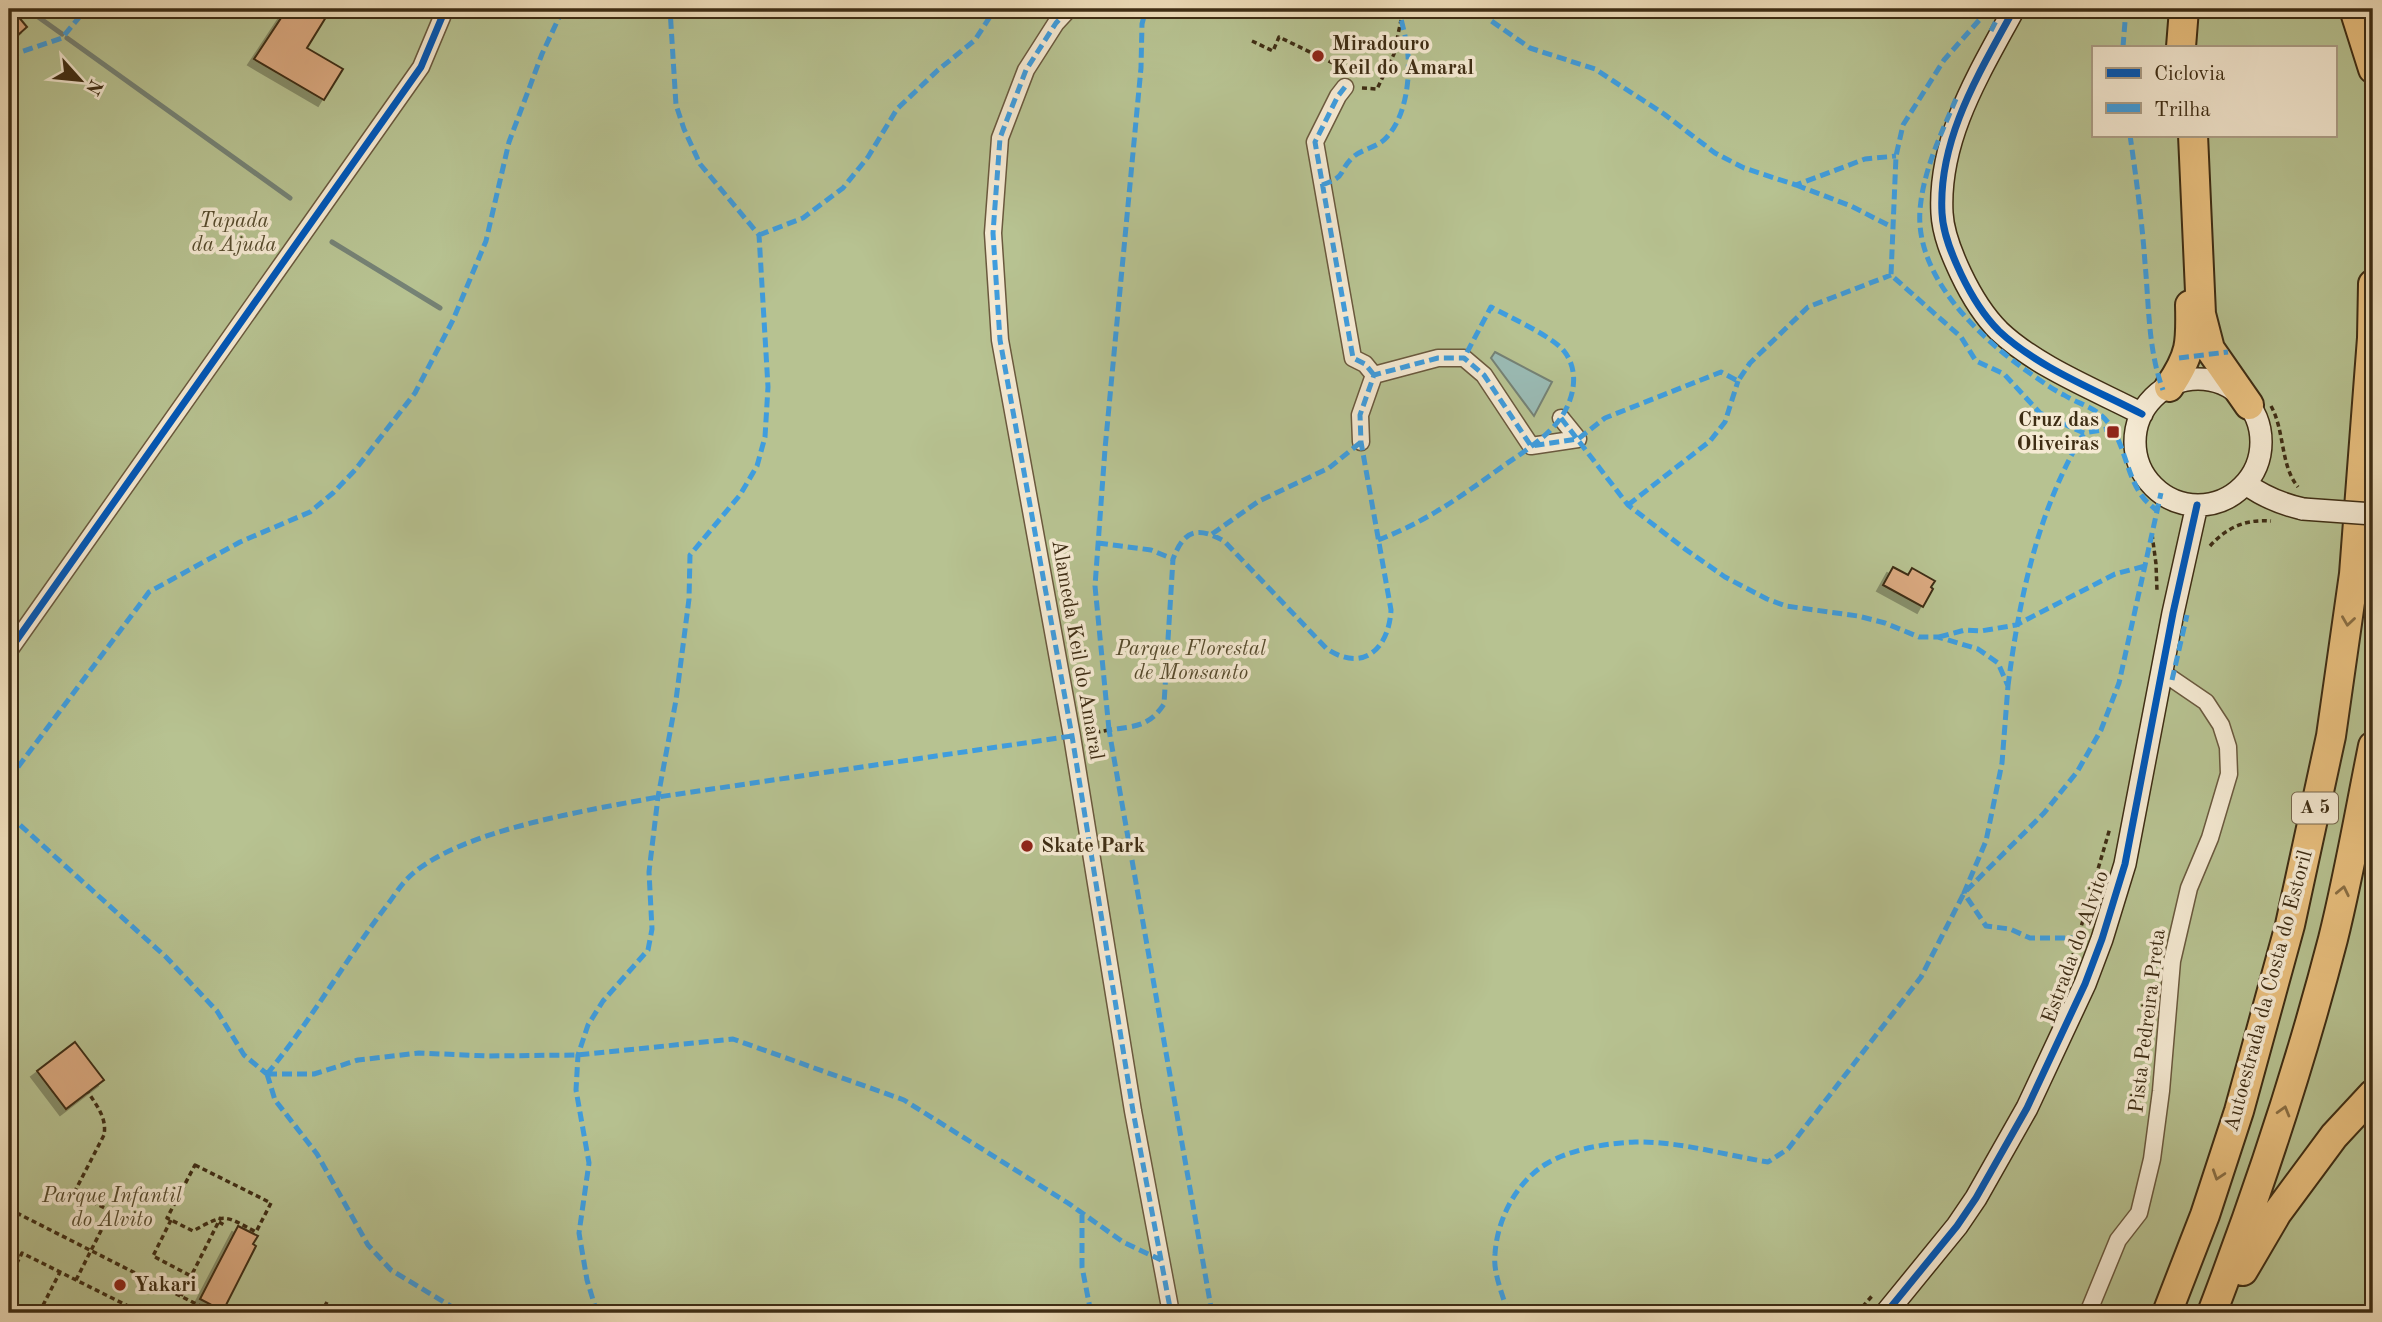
<svg xmlns="http://www.w3.org/2000/svg" width="2382" height="1322" font-family="'Old Standard TT',serif">
<defs>
<filter id="shadow"><feDropShadow dx="-6" dy="6" stdDeviation="0" flood-color="#0004"/></filter>
</defs>
<rect width="100%" height="100%" fill="#efdebb"/>
<filter id="stains"><feTurbulence type="fractalNoise" baseFrequency=".00286" numOctaves="4"/><feColorMatrix values="0 0 0 0 .2 0 0 0 0 .09 0 0 0 0 .02 0 0 0 .5 -.17"/></filter>
<radialGradient id="worn" r=".72"><stop offset=".6" stop-color="#630" stop-opacity="0"/><stop offset="1" stop-color="#630" stop-opacity=".3"/></radialGradient>
<path fill="#b7c291" stroke="#7a7852" stroke-width="2" fill-rule="evenodd" d="M9,9H2373V1313H9ZM2093,47H2335V135H2093Z"/>
<path fill="#9abbb5" stroke="#758275" stroke-width="2" d="M1495,352L1552,382L1534,416L1491,358Z"/>
<g fill="none" stroke-linecap="round" stroke-linejoin="round">
<path stroke="#758275" stroke-width="5" d="M27,9L62,34
M67,38L290,198
M332,242L440,308"/>
</g>
<path fill="#daa980" stroke="#3e2d14" stroke-width="2" filter="url(#shadow)" d="M9,9H12L27,27L9,43Z
M287,9H331L307,48L343,69L324,100L254,59Z
M1893,567L1908,575L1912,568L1935,581L1931,587L1933,589L1923,607L1883,585Z
M75,1042L104,1080L66,1109L37,1071Z
M238,1226L258,1236L253,1244L256,1246L223,1311L200,1299Z"/>
<g fill="none" stroke-linecap="round" stroke-linejoin="round">
<defs>
<path id="street" d="M1069,9L1056,23L1026,70L1000,138L993,233L1000,340L1072,736L1133,1111L1171,1313
M1345,87L1338,96L1315,142L1353,358L1365,364L1374,375
M1561,418L1578,439
M1361,442L1360,415L1374,375L1438,358H1464L1484,375L1531,446L1578,439
M9,651L421,67L442,17L443,9
M2088,1313L2118,1240L2139,1213L2152,1159L2161,1091L2172,961L2189,888L2210,838L2229,774L2228,747L2221,725L2206,702L2162,672"/>
<path id="secondary" d="M2014,9C1980,72 1938,138 1942,213C1943,234 1952,255 1961,274C1971,295 1982,314 1999,331C2037,367 2096,390 2142,414
M2135 442a63 63 0 1 1 126 0a63 63 0 1 1-126 0Z
M2246,484C2264,497 2281,504 2303,509
M1886,1313L1957,1226L1976,1198L2027,1108L2085,984L2102,939L2125,864L2173,613L2197,505"/>
<path id="highway" d="M2354,9L2373,69
M2181,47L2184,9
M2193,135L2201,314L2210,349L2249,405
M2169,387C2191,355 2191,343 2190,305
M2243,1271L2277,1213L2334,1136L2373,1094
M2167,1313L2205,1215L2239,1111L2290,925L2331,736L2354,574L2372,338L2373,284
M2212,1313C2259,1190 2300,1066 2333,939C2349,875 2360,810 2373,746"/>
</defs>
<use href="#street" stroke="#6a593e" stroke-width="19"/>
<use href="#secondary" stroke="#3e2d14" stroke-width="24"/>
<use href="#highway" stroke="#3e2d14" stroke-width="32"/>
<path stroke="#3e2d14" stroke-width="3.5" stroke-dasharray="5 3.5" stroke-linecap="butt" d="M1252,41L1273,51L1279,37L1347,70
M1362,88L1377,89L1394,54L1401,20
M2271,406C2285,431 2280,465 2298,487
M2152,534L2156,564L2157,591
M2210,546C2227,527 2246,519 2271,521
M1087,734L1109,730
M2072,958L2110,828
M195,1165L271,1203L256,1232C224,1215 226,1213 193,1231L167,1218Z
M9,1209L214,1313
M171,1220L153,1256L191,1276
M219,1222L226,1226
M9,1253L19,1258
M9,1279L22,1253L128,1306L124,1313
M76,1280L111,1211L74,1193L104,1135C107,1118 97,1106 88,1092
M181,1296L221,1217
M39,1313L60,1272
M321,1313L327,1302
M1857,1313L1872,1296"/>
<use href="#street" stroke="#f5ead3" stroke-width="16"/>
<use href="#secondary" stroke="#f5ead3" stroke-width="21"/>
<use href="#highway" stroke="#e8bf7e" stroke-width="28"/>
<defs>
<path id="secondary-bridge" d="M2303,509L2373,514"/>
</defs>
<use href="#secondary-bridge" stroke="#3e2d14" stroke-width="24" stroke-linecap="butt"/>
<use href="#secondary-bridge" stroke="#f5ead3" stroke-width="21"/>
<path stroke="#3f9dde" stroke-width="5" stroke-dasharray="10 5" stroke-linecap="butt" d="M1069,9L1056,23L1026,70L1000,138L993,233L1000,340L1072,736L1133,1111L1171,1313
M1483,9L1490,20L1530,48L1595,69L1664,114L1715,153L1744,168L1796,185L1865,159L1896,156
M1989,9L1944,60L1903,125L1896,156L1891,275L1961,337L1976,361L2004,374L2040,413L2084,433L2113,428
M1991,31L2002,9
M2123,47L2126,9
M9,56L62,38L86,9
M1345,87L1338,96L1315,142L1353,358L1365,364L1374,375
M1956,99C1941,134 1923,171 1920,210C1915,275 1976,334 2024,369C2037,378 2050,388 2064,395C2075,402 2087,405 2097,412C2125,432 2123,470 2142,496C2146,502 2152,506 2157,511
M2130,135C2136,177 2142,220 2145,263C2149,305 2148,350 2163,390
M1322,185C1348,176 1337,173 1352,158C1361,149 1376,148 1385,139C1407,117 1411,75 1407,46C1405,33 1401,21 1399,9
M1796,185L1851,206L1892,227
M759,235L803,218L843,188L868,157L897,109L938,70L975,40L995,9
M2179,358L2228,352
M1561,418L1628,505L1685,549L1725,577L1767,599L1786,606L1858,616L1885,623L1919,637H1938L1978,649L1998,663L2008,686L2002,763L1986,841L1964,893L1986,926L2010,929L2030,938H2078
M1628,505L1710,441L1725,422L1738,381
M1212,534L1259,501L1329,468L1361,442
M1378,540C1428,521 1463,495 1506,464C1525,451 1550,435 1562,416C1575,396 1579,370 1564,351C1552,336 1509,317 1491,307L1464,358
M1098,543L1151,550L1173,559
M1939,637L1965,630L1981,631L2016,625L2115,574L2145,566
M2172,680L2187,615
M2008,686C2019,599 2038,509 2084,433
M1109,730L1095,586L1105,449L1141,68L1142,24L1146,9
M9,779L149,592L240,542L310,512L333,493L355,470L415,393L453,320L486,241L509,142L542,54L563,9
M9,815L166,957L217,1011L244,1055L267,1074
M267,1074H314L358,1060L419,1053L488,1056L578,1055L733,1039L904,1100L1068,1203L1123,1242L1161,1260
M267,1074C290,1046 310,1017 330,987C349,959 367,931 388,904C394,896 400,886 407,879C455,830 591,810 658,797L1072,736
M267,1074L275,1100L317,1154L368,1245L391,1270L462,1313
M1082,1213V1267L1091,1313
M597,1313L587,1280L579,1233L589,1163L576,1090L578,1055L588,1025L603,1001L648,950L652,929L649,872L658,797L676,700L689,599L690,555L740,495L757,466L765,437L768,387L759,235L700,164L684,129L676,105L670,9
M1212,1313L1109,730C1135,726 1149,727 1164,704L1173,559C1184,530 1197,526 1224,541L1327,649C1364,673 1389,648 1391,610L1361,442L1360,415L1374,375L1438,358H1464L1484,375L1531,446L1578,439L1605,418L1721,372L1738,381L1750,363L1808,307L1891,275
M1510,1313L1506,1307C1501,1290 1493,1271 1495,1254C1497,1220 1516,1182 1546,1164C1571,1149 1607,1143 1635,1142C1679,1141 1724,1155 1768,1162L1788,1149L1921,977L1964,893L2044,813L2077,772L2101,730L2119,683L2161,493"/>
<defs>
<path id="cycleway" d="M2014,9C1980,72 1938,138 1942,213C1943,234 1952,255 1961,274C1971,295 1982,314 1999,331C2037,367 2096,390 2142,414
M9,651L421,67L442,17L443,9
M1886,1313L1957,1226L1976,1198L2027,1108L2085,984L2102,939L2125,864L2173,613L2197,505"/>
</defs>
<use href="#cycleway" stroke="#f5ead3" stroke-width="11"/>
<use href="#cycleway" stroke="#0057b8" stroke-width="7"/>
</g>
<defs><path id="oneway-chevron" d="M-2-3.5L2.5 0L-2 3.5" fill="none" stroke-width="1.6" stroke-linecap="round" stroke-linejoin="round" transform="scale(1.75)"/></defs>
<g stroke="#8a6f44">
<use href="#oneway-chevron" transform="translate(2348 621) rotate(98)"/>
<use href="#oneway-chevron" transform="translate(2343 891) rotate(-78)"/>
<use href="#oneway-chevron" transform="translate(2284 1111) rotate(-74)"/>
<use href="#oneway-chevron" transform="translate(2218 1175) rotate(108)"/>
</g>
<g fill="#8f2418" stroke="#f5ead3" stroke-width="2.5">
<circle cx="1318" cy="56" r="7"/>
<rect x="2106" y="425" width="14" height="14" rx="3.5"/>
<circle cx="1027" cy="846" r="7"/>
<circle cx="120" cy="1285" r="7"/>
</g>
<g text-anchor="middle" dominant-baseline="central" stroke-width="7" stroke-linejoin="round" paint-order="stroke">
<rect fill="#f5ead3" stroke="#75664d" stroke-width="2" x="2292" y="792.5" width="46" height="31" rx="5"/>
<g font-size="19" font-weight="bold" fill="#3e2d14">
<text x="2315" y="808">A 5</text>
</g>
<g font-size="21" font-weight="bold" fill="#3e2d14" stroke="#f5ead3" text-anchor="start">
<text x="1332" y="44">Miradouro<tspan x="1332" dy="24">Keil do Amaral</tspan></text>
<text x="2099" y="420" text-anchor="end">Cruz das<tspan x="2099" dy="24">Oliveiras</tspan></text>
<text x="1041" y="846">Skate Park</text>
<text x="134" y="1285">Yakari</text>
</g>
<g font-size="21" font-style="italic" fill="#564b2d" stroke="#f5ead3">
<text x="234" y="221">Tapada<tspan x="234" dy="24">da Ajuda</tspan></text>
<text x="1191" y="649">Parque Florestal<tspan x="1191" dy="24">de Monsanto</tspan></text>
<text x="112" y="1196">Parque Infantil<tspan x="112" dy="24">do Alvito</tspan></text>
</g>
<g font-size="21" fill="#3e2d14" stroke="#f5ead3">
<text transform="translate(1077 650) rotate(80)">Alameda Keil do Amaral</text>
<text transform="translate(2076 947) rotate(-70)">Estrada do Alvito</text>
<text transform="translate(2269 991) rotate(-75)">Autoestrada da Costa do Estoril</text>
<text transform="translate(2148 1021) rotate(-83)">Pista Pedreira Preta</text>
</g>
</g>
<rect width="2382" height="1322" fill="none" stroke="#efdebb" stroke-width="35"/>
<rect x="10" y="10" width="2361" height="1301" fill="none" stroke="#3e2d14" stroke-width="3.5"/>
<rect x="18" y="18" width="2347" height="1287" fill="none" stroke="#3e2d14" stroke-width="2"/>
<rect x="2092" y="46" width="245" height="91" fill="#f5ead3" stroke="#ac9e87" stroke-width="2"/>
<rect x="2106" y="68" width="35" height="10" fill="#0057b8" stroke="#ac9e87" stroke-width="2"/>
<text x="2154" y="80" font-size="21" fill="#3e2d14">Ciclovia</text>
<rect x="2106" y="103" width="35" height="10" fill="#3f9dde" stroke="#ac9e87" stroke-width="2"/>
<text x="2154" y="116" font-size="21" fill="#3e2d14">Trilha</text>
<g transform="translate(80 80) rotate(117)" stroke="#f5ead3" stroke-width="5" paint-order="stroke">
<path d="M0-5L12 26L0 18L-12 26Z" fill="#3e2d14"/>
<text y="-10" font-size="19" font-weight="bold" text-anchor="middle" fill="#3e2d14">N</text>
</g>
<rect width="100%" height="100%" filter="url(#stains)"/>
<rect width="100%" height="100%" fill="url(#worn)"/>
</svg>
